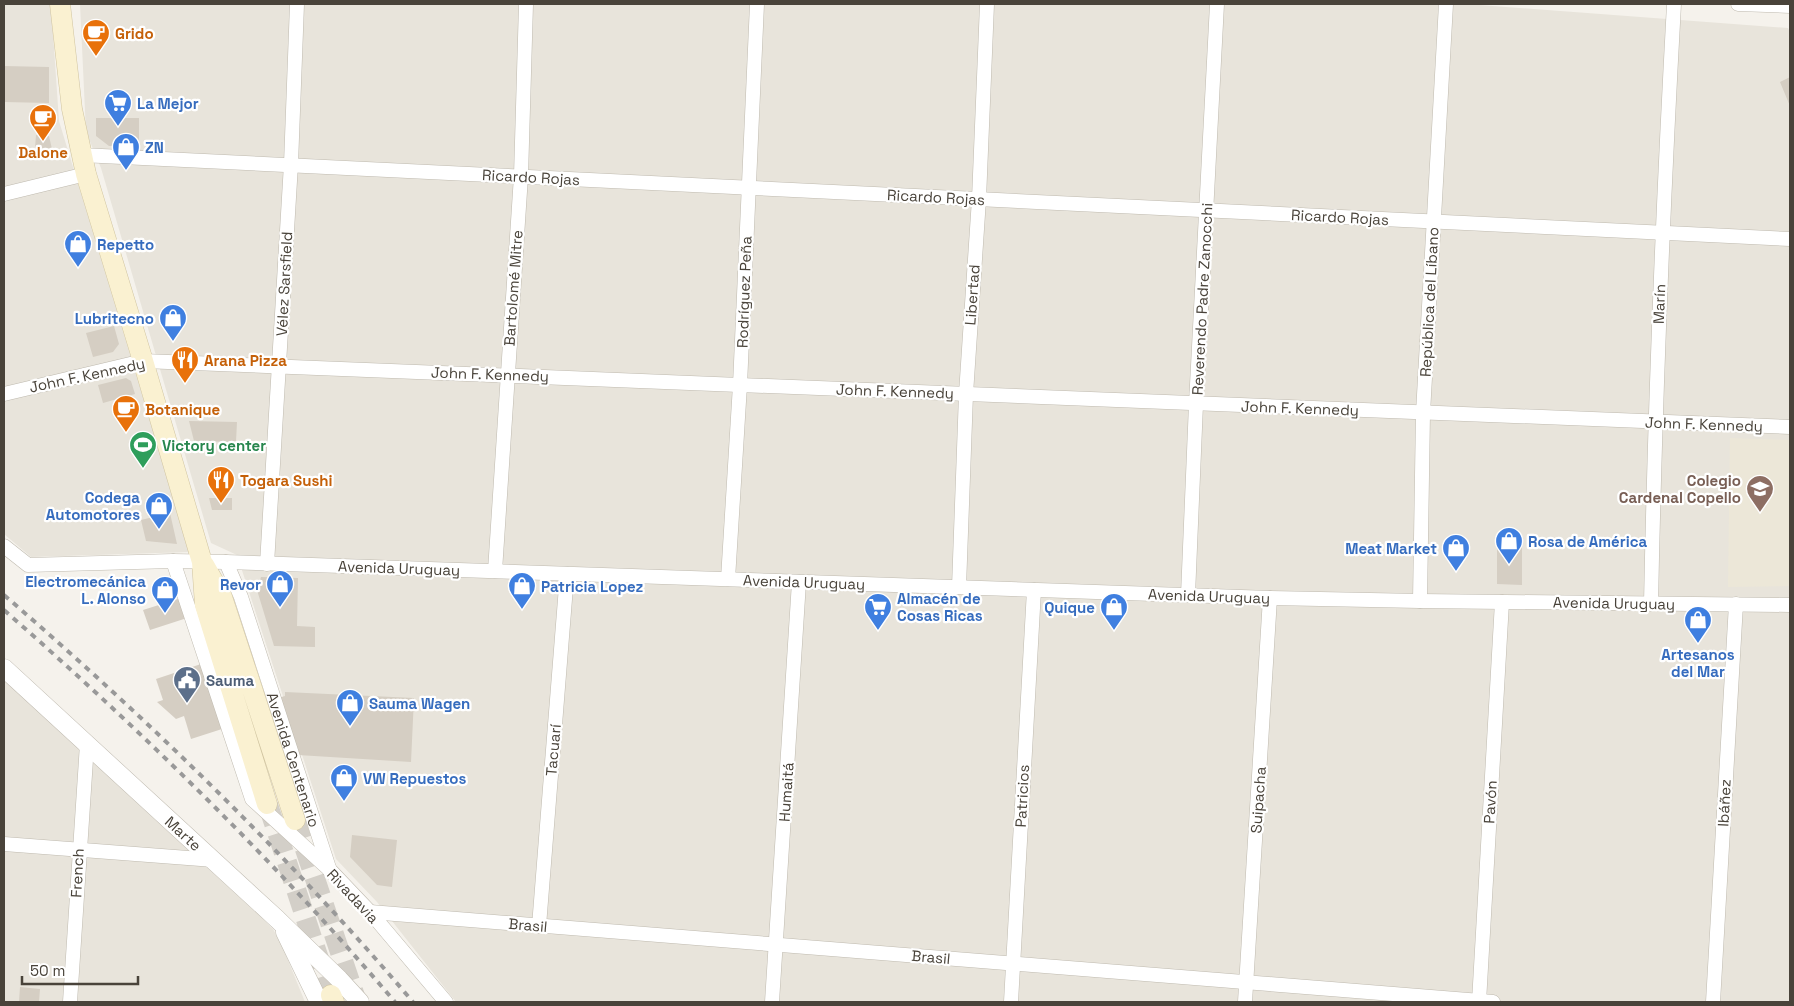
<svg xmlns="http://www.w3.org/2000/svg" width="1794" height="1006" font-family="'Space Grotesk',sans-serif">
<rect width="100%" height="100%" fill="#f5f2ec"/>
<path fill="#e8e4db" d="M4,4H51L59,121L190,552L31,557L4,534Z
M80,4H1466L1788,28L1790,32V1002H456L377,902L336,859L237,555L211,543L101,168L86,132Z
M4,680L217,874L273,929L283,948L305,1002H4Z"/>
<path fill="#ece7d8" d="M1730,438L1790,440V586L1728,587Z"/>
<path fill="#d5cec3" d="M4,66L49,67V103L4,102Z
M1790,77V106L1780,82Z
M96,118H139V146H109L96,136Z
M36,135L49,136L52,149L35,148Z
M114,326L119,344L113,352L93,357L86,333Z
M126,378L131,381L135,394L103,403L98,385Z
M189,421L237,422L236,442L194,441Z
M209,498H232V510H212Z
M170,513L177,544L146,541L141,520Z
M1497,543H1522V585L1497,584Z
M261,577L298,578L297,626L315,627V647L274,646L257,590Z
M181,598L187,618L150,630L143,610Z
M201,664L222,729L191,739L184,716L176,719L157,702L163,700L156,679Z
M285,692L414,698L411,762L298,755L278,698L285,696Z
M352,835L397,840L392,887L377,885L350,857Z
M20,987L40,989L39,1002H19Z"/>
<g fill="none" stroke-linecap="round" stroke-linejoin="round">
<path stroke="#d3cfc8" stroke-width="20" stroke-dasharray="20 10" stroke-linecap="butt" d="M268,805L331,995
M295,820L357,1002"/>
<defs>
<g id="minor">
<path d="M1738,4L1790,6"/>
<path d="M81,155L1790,239"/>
<path d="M4,194L86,174"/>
<path d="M4,394L143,361L1790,427"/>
<path d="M4,546L28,565L173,561L226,562L1270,598L1420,601L1790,605"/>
<path d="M173,561L252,799L331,871L370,912L446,1002"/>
<path id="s1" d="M226,562L241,597L330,871"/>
<path d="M267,564L291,164L297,4"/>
<path d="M495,571L521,176L526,4"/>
<path d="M728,579L740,385L757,4"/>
<path d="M959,587L966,394L979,199L987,4"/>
<path d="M1188,595L1196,404L1217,4"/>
<path d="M1420,601L1423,413L1446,4"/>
<path d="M1651,604C1655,403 1663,204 1674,4"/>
<path d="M4,844L214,860"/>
<path d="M370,912L1493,1002"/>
<path d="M539,926L567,574"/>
<path d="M70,1002L87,744"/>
<path d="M772,1002L799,582"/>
<path d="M1011,1002L1034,590"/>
<path d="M1245,1002L1270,598"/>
<path d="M1479,1002L1502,602"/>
<path d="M1713,1002L1736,604"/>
</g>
<g id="tertiary">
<path id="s2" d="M4,668L277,919L339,979L360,1002"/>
<path d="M285,932L319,1002"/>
</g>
<path id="secondary" d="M60,4L72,109L86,174L143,361L202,562L205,605L267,804
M204,565L222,597L295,820
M331,995L334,1002"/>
</defs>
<use href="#minor" stroke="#bfbaaf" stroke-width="15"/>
<use href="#tertiary" stroke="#bfbaaf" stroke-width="19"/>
<use href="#secondary" stroke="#d0c4a0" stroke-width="21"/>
<use href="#minor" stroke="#fff" stroke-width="14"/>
<use href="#tertiary" stroke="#fff" stroke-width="18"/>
<use href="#secondary" stroke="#faf1d1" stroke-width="20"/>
<path stroke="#999" stroke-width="4" stroke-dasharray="6 6" stroke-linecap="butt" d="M4,595C150,721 288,855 413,1002
M4,610C143,732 275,861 395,1002"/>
</g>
<defs>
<symbol id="cafe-pin" viewBox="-11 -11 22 30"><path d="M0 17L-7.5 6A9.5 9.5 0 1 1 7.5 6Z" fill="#e8710a" stroke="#fff"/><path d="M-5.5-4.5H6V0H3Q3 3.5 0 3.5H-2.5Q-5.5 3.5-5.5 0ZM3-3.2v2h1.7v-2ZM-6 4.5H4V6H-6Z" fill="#fff"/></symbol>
<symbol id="supermarket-pin" viewBox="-11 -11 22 30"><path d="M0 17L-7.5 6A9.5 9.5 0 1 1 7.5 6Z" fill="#3f7fe0" stroke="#fff"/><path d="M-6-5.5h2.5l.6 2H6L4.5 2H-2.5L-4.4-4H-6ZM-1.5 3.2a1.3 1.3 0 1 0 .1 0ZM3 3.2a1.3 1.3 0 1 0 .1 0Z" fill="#fff"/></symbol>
<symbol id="shop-pin" viewBox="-11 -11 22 30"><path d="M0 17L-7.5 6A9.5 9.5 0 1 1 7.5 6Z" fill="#3f7fe0" stroke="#fff"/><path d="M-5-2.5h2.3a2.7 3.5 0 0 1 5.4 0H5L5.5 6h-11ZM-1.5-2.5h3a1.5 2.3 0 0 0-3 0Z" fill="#fff"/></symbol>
<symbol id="restaurant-pin" viewBox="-11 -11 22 30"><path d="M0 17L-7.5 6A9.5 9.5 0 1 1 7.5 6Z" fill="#e8710a" stroke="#fff"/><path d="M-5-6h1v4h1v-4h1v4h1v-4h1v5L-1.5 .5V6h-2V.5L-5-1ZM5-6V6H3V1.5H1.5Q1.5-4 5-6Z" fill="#fff"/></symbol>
<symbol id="stadium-pin" viewBox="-11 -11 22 30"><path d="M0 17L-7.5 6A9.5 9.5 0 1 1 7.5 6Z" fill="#2e9e5b" stroke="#fff"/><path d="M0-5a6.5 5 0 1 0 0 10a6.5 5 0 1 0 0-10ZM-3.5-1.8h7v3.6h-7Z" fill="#fff"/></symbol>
<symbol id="school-pin" viewBox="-11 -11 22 30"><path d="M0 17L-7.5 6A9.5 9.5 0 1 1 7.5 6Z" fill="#8d6e63" stroke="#fff"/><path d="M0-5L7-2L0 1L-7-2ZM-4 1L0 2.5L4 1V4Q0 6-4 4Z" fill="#fff"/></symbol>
<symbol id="civic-pin" viewBox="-11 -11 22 30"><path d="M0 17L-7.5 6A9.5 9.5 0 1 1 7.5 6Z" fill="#5c6f8a" stroke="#fff"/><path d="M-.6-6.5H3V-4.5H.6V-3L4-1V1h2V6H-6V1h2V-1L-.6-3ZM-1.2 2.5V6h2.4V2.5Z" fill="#fff"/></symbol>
</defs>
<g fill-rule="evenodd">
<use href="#cafe-pin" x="80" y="17" width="32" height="43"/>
<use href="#supermarket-pin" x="102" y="87" width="32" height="43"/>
<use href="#cafe-pin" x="27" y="102" width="32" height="43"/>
<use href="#shop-pin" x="110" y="131" width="32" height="43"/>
<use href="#shop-pin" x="62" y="228" width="32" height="43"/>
<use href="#shop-pin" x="157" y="302" width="32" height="43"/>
<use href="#restaurant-pin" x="169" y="344" width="32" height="43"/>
<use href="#cafe-pin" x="110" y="393" width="32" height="43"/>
<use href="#stadium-pin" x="127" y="429" width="32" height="43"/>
<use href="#restaurant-pin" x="205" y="464" width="32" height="43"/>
<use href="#school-pin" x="1744" y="473" width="32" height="43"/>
<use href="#shop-pin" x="143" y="490" width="32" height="43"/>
<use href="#shop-pin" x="1493" y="525" width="32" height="43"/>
<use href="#shop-pin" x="1440" y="532" width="32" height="43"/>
<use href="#shop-pin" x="264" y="568" width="32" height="43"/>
<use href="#shop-pin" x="506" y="570" width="32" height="43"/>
<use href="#shop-pin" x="149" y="574" width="32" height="43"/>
<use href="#supermarket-pin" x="862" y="591" width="32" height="43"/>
<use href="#shop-pin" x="1098" y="591" width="32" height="43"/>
<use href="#shop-pin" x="1682" y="604" width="32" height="43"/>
<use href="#civic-pin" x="171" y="664" width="32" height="43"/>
<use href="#shop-pin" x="334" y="687" width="32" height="43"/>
<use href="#shop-pin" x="328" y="762" width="32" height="43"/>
</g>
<g text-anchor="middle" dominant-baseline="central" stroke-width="4.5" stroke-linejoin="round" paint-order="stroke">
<g font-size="15" font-weight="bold" fill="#c56008" stroke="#fff" text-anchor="start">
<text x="115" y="33">Grido</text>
<text x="43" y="152" text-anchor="middle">Dalone</text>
<text x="204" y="360">Arana Pizza</text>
<text x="145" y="409">Botanique</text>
<text x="240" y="480">Togara Sushi</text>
</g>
<g font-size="15" font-weight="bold" fill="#366cbe" stroke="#fff" text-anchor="start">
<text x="137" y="103">La Mejor</text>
<text x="145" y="147">ZN</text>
<text x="97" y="244">Repetto</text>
<text x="154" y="318" text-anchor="end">Lubritecno</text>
<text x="140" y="497" text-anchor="end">Codega<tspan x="140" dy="17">Automotores</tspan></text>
<text x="1528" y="541">Rosa de América</text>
<text x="1437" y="548" text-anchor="end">Meat Market</text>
<text x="146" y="581" text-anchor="end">Electromecánica<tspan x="146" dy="17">L. Alonso</tspan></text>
<text x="261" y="584" text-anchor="end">Revor</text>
<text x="541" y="586">Patricia Lopez</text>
<text x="897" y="598">Almacén de<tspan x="897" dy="17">Cosas Ricas</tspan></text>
<text x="1095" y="607" text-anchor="end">Quique</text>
<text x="1698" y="654" text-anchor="middle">Artesanos<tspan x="1698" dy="17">del Mar</tspan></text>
<text x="369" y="703">Sauma Wagen</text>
<text x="363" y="778">VW Repuestos</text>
</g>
<g font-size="15" fill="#49433a" stroke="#fff">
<text transform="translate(531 177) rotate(3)">Ricardo Rojas</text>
<text transform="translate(936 197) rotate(3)">Ricardo Rojas</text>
<text transform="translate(1340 217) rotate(3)">Ricardo Rojas</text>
<text transform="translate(284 284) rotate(-87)">Vélez Sarsfield</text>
<text transform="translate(513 288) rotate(-86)">Bartolomé Mitre</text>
<text transform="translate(744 292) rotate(-88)">Rodríguez Peña</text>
<text transform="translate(972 295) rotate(-86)">Libertad</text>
<text transform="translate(1202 299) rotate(-87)">Reverendo Padre Zanocchi</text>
<text transform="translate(1429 302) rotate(-87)">República del Líbano</text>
<text transform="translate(1659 304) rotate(-88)">Marín</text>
<text transform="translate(490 374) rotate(2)">John F. Kennedy</text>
<text transform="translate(87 375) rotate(-12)">John F. Kennedy</text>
<text transform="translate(895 391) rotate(2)">John F. Kennedy</text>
<text transform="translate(1300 408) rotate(2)">John F. Kennedy</text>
<text transform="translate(1704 424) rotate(2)">John F. Kennedy</text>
<text transform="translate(399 568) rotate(2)">Avenida Uruguay</text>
<text transform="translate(804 582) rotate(2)">Avenida Uruguay</text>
<text transform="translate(1209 596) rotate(2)">Avenida Uruguay</text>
<text transform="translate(1614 603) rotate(1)">Avenida Uruguay</text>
<text transform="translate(553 750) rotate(-85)">Tacuarí</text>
<text stroke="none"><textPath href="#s1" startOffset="209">Avenida Centenario</textPath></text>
<text transform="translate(786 792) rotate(-86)">Humaitá</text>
<text transform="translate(1022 796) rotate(-87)">Patricios</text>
<text transform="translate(1258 800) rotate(-86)">Suipacha</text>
<text transform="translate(1490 802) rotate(-87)">Pavón</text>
<text transform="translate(1724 803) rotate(-87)">Ibáñez</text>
<text stroke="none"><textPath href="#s2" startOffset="244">Marte</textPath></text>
<text transform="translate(77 873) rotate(-87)">French</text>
<text transform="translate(353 896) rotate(47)">Rivadavia</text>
<text transform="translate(528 925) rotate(5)">Brasil</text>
<text transform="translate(931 957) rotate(5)">Brasil</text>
</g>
<g font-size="15" font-weight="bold" fill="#27864d" stroke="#fff" text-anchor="start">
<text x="162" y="445">Victory center</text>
</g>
<g font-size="15" font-weight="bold" fill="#785e54" stroke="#fff" text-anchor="end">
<text x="1741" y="480">Colegio<tspan x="1741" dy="17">Cardenal Copello</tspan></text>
</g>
<g font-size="15" font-weight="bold" fill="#4e5e75" stroke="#fff" text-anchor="start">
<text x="206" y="680">Sauma</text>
</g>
</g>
<rect width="1794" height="1006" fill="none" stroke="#49433a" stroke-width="10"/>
<path d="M22 976v8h116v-8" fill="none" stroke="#49433a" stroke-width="2.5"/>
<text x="30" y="976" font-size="15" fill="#49433a" stroke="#ffffff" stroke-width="4" paint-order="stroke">50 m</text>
</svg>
